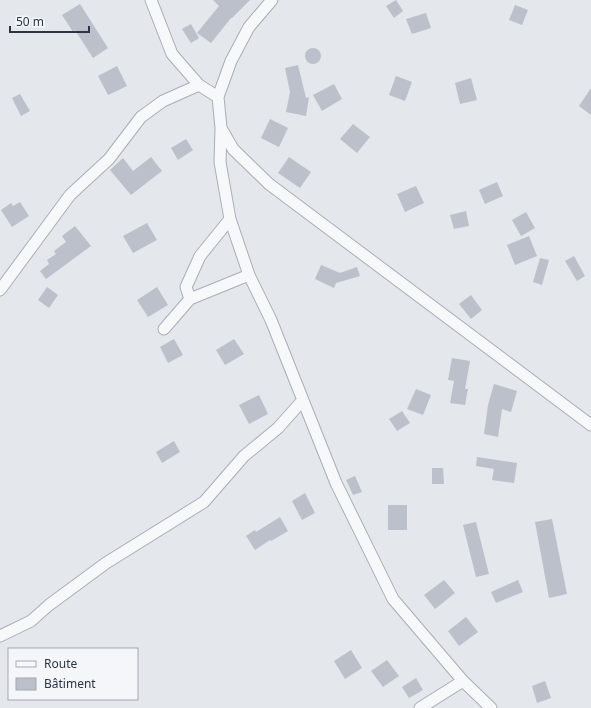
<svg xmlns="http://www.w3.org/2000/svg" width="591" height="708" font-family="'Noto Sans',sans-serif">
<rect width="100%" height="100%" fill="#e4e7ec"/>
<path fill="#bbc0ca" d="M213,0H250L232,18H231L211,43L197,33L219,6Z
M396,0L403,11L394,18L386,6Z
M80,4L108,48L93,58L75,30L73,32L62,15Z
M515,5L528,10L522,25L509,20Z
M426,13L431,28L412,34L406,19Z
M191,24L199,38L191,43L182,29Z
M305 56a8 8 0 1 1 16 0a8 8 0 1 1-16 0Z
M298,65L306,98L309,97L306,116L286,112L290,92L285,68Z
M117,66L127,86L108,95L98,76Z
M396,76L412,82L405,101L389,95Z
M471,78L477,100L460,104L455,83Z
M334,84L342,99L322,111L313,95Z
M591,88V115L579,106Z
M20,94L30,111L21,116L12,98Z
M270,119L288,128L279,147L261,138Z
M353,124L370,137L357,153L340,139Z
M186,139L193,150L178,160L171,148Z
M151,157L162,171L131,195L110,170L123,158L133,171Z
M289,157L311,172L300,188L278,173Z
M497,182L503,196L485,204L479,190Z
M416,186L424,203L405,212L397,194Z
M20,202L29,216L12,227L1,210L11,203L13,206Z
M466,211L469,226L454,229L450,215Z
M526,212L535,228L521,236L512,220Z
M147,223L157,240L133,253L123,236Z
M75,226L91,246L46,279L40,271L49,264L47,260L56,254L54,251L66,242L62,236Z
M529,236L537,256L515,265L507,245Z
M574,256L585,276L577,281L565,261Z
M540,258L549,260L542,285L533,282Z
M321,265L340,273L357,267L360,276L336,283L334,288L315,279Z
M47,287L58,295L49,308L38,300Z
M157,287L168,305L148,317L137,300Z
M471,295L482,310L471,319L459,304Z
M174,339L183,355L168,363L160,347Z
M234,339L244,354L225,365L216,350Z
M452,358L470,361L465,389H468L465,405L450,403L454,381L448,380Z
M494,384L517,391L511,412L502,409L498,437L484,434L488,405Z
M416,389L431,395L423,415L407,409Z
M259,395L268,414L249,424L239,405Z
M402,411L410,423L397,431L389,419Z
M174,441L180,452L162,463L156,452Z
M477,457L517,463L514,483L492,480L494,469L476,466Z
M432,468H443L444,484H432Z
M355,476L362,492L353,495L346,480Z
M305,493L315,513L302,520L292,501Z
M388,505H407V530H388Z
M280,517L288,531L271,541L270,540L255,550L246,536L255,530L256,532Z
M552,519L567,594L549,598L535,522Z
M476,522L489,574L476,577L463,525Z
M444,580L455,593L435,609L424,595Z
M518,580L523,592L496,603L491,592Z
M466,617L478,632L459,646L448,631Z
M351,650L362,668L345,679L334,661Z
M387,660L399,676L383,687L371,671Z
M416,678L423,690L409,698L402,687Z
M545,681L551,698L537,703L532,686Z"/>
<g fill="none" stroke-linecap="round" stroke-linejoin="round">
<defs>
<path id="minor" d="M151,0L172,54L199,85L218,97
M272,0L249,27L231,61L218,97L221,128L233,149L269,184L591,425
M221,128L220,162L230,219L249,275L271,320L336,483L393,599L463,681L491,708
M230,219L200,256L186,287L190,299L249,275
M0,290L70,195L109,159L141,117L163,101L199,85
M164,329L190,299
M0,636L31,621L49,605L106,563L204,502L244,456L278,428L302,401
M420,708L463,681"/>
</defs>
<use href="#minor" stroke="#a9aeb7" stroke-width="13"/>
<use href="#minor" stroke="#f7f8fa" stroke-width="11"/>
</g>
<rect x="8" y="648" width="130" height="52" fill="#f4f6f9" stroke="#a4a8b1"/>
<rect x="16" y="661" width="20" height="6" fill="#f7f8fa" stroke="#a4a8b1"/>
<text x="44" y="668" font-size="12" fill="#2b3445">Route</text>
<rect x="16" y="678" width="20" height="12" fill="#bbc0ca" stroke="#a4a8b1"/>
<text x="44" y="688" font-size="12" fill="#2b3445">Bâtiment</text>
<path d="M10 26v6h79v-6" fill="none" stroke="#2b3445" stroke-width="2"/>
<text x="16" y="26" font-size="12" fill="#2b3445" stroke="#f4f6f9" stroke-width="3" paint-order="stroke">50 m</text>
</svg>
